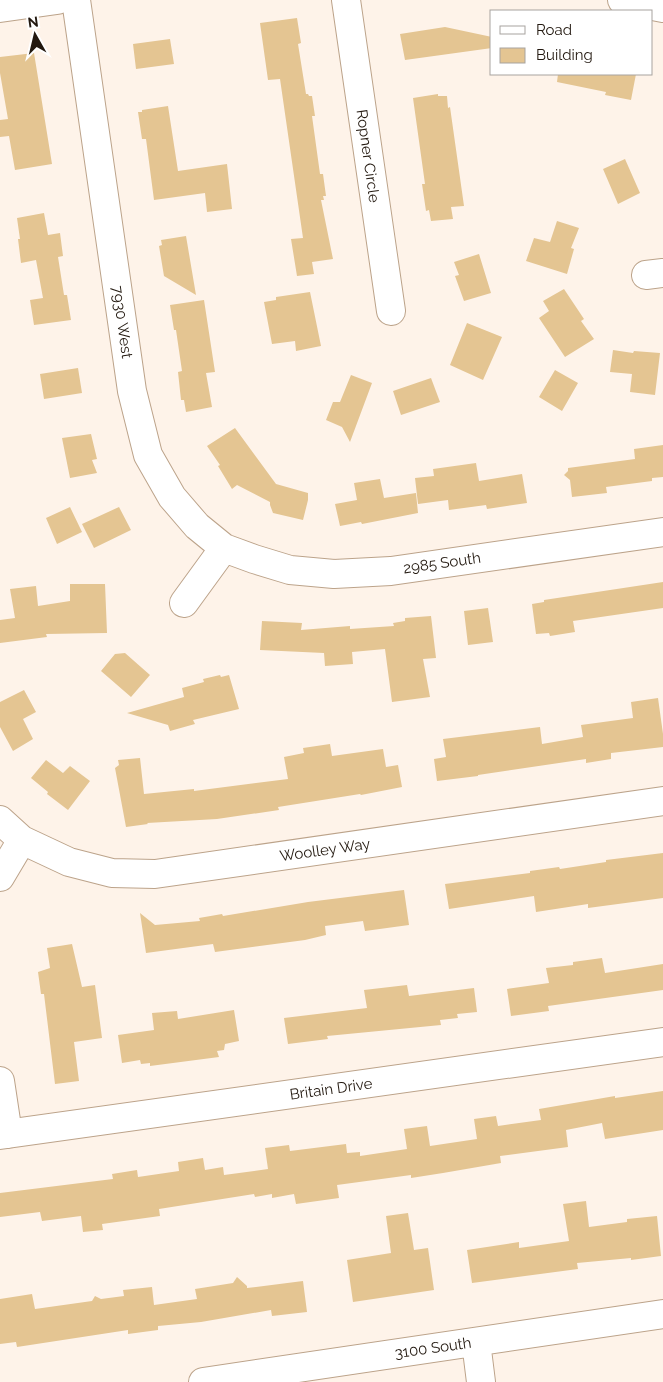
<svg xmlns="http://www.w3.org/2000/svg" width="663" height="1382" font-family="Raleway,sans-serif">
<rect width="100%" height="100%" fill="#fef3e9"/>
<path fill="#e4c592" d="M297,18L301,43L298,44L306,94H308L309,96H312L315,116H312L320,174H323L326,196H323L324,200H321L333,259L312,262L314,274L297,276L291,239L303,238L280,79L268,80L260,23Z
M445,27L492,37V48L405,60L400,34Z
M170,39L174,64L136,69L133,44Z
M34,53L52,164L15,170L9,136L0,137V120L8,119L0,73V57Z
M558,74H636L631,100L605,95L606,92L557,82Z
M438,94V96H447L448,108L450,107L464,206L451,207L453,219L431,221L429,210L426,211L422,184H425L413,98Z
M168,106L178,171L227,164L232,209L207,212L205,193L154,200L146,139H142L138,112H142V110Z
M625,159L640,193L618,204L603,169Z
M44,213L48,235L60,233L63,256L58,257L64,295H67L71,320L34,325L30,300L43,298L36,260L21,263L18,239H20L17,218Z
M557,221L579,228L571,248L574,249L567,274L526,261L534,238L550,242Z
M186,236L196,295L164,276L159,246L162,245L161,240Z
M479,254L491,293L464,301L455,276L459,275L454,262Z
M564,289L584,319L581,321L594,339L565,357L539,318L549,311L543,301Z
M310,292L321,346L296,351L295,341L272,344L264,302L276,300V297Z
M204,300L215,372L206,373L212,407L186,412L184,400H181L178,372L182,371L176,330H174L170,305Z
M467,323L502,337L483,380L450,365Z
M613,350L633,353L634,351L660,353L655,395L630,392L632,374L610,372Z
M78,368L82,393L44,399L40,374Z
M555,370L578,383L562,411L539,397Z
M351,375L372,383L350,442L342,427L326,420L333,402H340Z
M431,378L440,402L401,415L393,391Z
M235,428L276,484L308,493V500L303,520L273,513L270,505V502L237,485L232,489L218,466L220,465L207,446Z
M91,434L97,459L92,460L97,473L70,478L62,438Z
M663,445V477L652,478V481L606,487L607,493L572,497L570,480L564,475L568,471V468L635,459L634,449Z
M476,463L479,481L522,474L527,503L487,509L486,505L449,510L448,500L418,504L415,478L434,476L433,469Z
M380,479L384,498L416,493L418,513L362,524L361,522L340,526L335,504L357,500L354,483Z
M70,507L82,532L57,544L46,518Z
M119,507L131,530L94,548L82,524Z
M663,582V608L573,621L575,632L550,636L549,633L536,634L532,604L544,602V600Z
M70,584H105L107,633L46,634L47,637L0,643V620L15,618L10,589L36,586L38,606L70,601Z
M488,608L493,642L468,645L464,611Z
M431,616L436,658L423,659L430,697L392,702L385,649L352,652L353,664L325,666L324,653L260,650L262,621L302,623L301,630L350,626V629L394,626L393,623L405,621V618Z
M125,653L150,675L131,697L101,671L115,654Z
M220,675L221,677L229,675L239,709L193,720L195,724L170,731L168,725L127,713L184,697L182,688L204,682L203,679Z
M24,690L36,712L23,719L33,739L13,751L0,727V702Z
M658,698L663,734V747L611,753V759L586,763V759L478,775V776L437,781L434,759L446,757L443,739L540,727L542,744L583,737L581,725L633,718L631,702Z
M330,744L332,756L383,749L386,767L398,765L402,787L361,795L360,794L278,807L279,810L217,819L147,823L148,824L126,827L115,768L119,765L118,760L140,758L144,794L194,789V791L288,779L284,757L304,753L303,748Z
M46,760L63,773L70,766L90,781L68,810L47,794L48,792L31,778Z
M663,853V898L588,908V904L536,912L534,896L449,909L445,884L530,873V871L559,867L560,869L606,862V860Z
M404,890L409,925L365,931L363,921L325,926L326,935L305,940L215,952L213,944L146,953L140,913L155,925L200,921L199,918L222,914L223,916L308,902Z
M72,944L82,987L95,985L102,1038L74,1042L79,1081L55,1084L44,994H41L38,972L50,968L47,948Z
M602,958L605,973L663,964V990L548,1006L549,1011L511,1016L507,989L549,983L546,968L573,965V962Z
M407,985L409,996L474,988L477,1012L457,1014L458,1018L440,1020L441,1025L327,1036L328,1039L288,1044L284,1018L367,1008L364,990Z
M234,1010L239,1041L225,1044L224,1050L217,1051L219,1057L150,1066V1063L141,1064L140,1060L122,1063L118,1035L154,1030L152,1013L177,1011L178,1019Z
M663,1091V1130L605,1139L602,1123L566,1130L568,1147L500,1156L501,1163L443,1173L411,1178V1175L337,1185L339,1198L296,1204L294,1194L272,1198V1194L255,1197L254,1194L159,1209L160,1216L102,1224L103,1230L83,1232L81,1216L42,1221L40,1212L0,1217V1193L113,1179L112,1174L137,1170L138,1177L179,1171L178,1162L203,1158L205,1170L223,1167L224,1175L268,1169L265,1148L289,1145L290,1151L346,1144L347,1153L360,1152V1156L407,1149L404,1129L427,1126L430,1146L477,1139L474,1119L496,1116L498,1126L541,1120L539,1109L615,1096V1098Z
M586,1201L589,1227L627,1222V1219L657,1216L661,1256L631,1260V1258L577,1263L578,1269L472,1283L467,1250L519,1242V1248L569,1241L563,1204Z
M408,1213L414,1250L428,1248L434,1290L353,1302L347,1260L391,1253L386,1216Z
M237,1277L247,1286V1288L303,1281L307,1312L272,1316L271,1310L201,1322L158,1326V1330L128,1334V1330L17,1347L16,1342L0,1344V1299L32,1294L35,1309L92,1301L95,1296L101,1299L124,1296L123,1290L152,1287L154,1305L197,1299L195,1289L233,1283Z"/>
<g fill="none" stroke-linecap="round" stroke-linejoin="round">
<defs>
<path id="minor" d="M76,0L132,391L148,455L172,497L197,526L224,548L254,559L290,570L334,574L391,571L663,532
M346,0L391,311
M622,0L663,8
M0,8L57,0
M646,275L663,273
M184,603L224,548
M0,820L22,840L69,862L112,873L155,874L663,801
M0,877L22,840
M0,1081L8,1134
M0,1135L663,1042
M476,1342L481,1382
M203,1382L663,1314"/>
</defs>
<use href="#minor" stroke="#bca38a" stroke-width="30"/>
<use href="#minor" stroke="#fff" stroke-width="28"/>
</g>
<g text-anchor="middle" dominant-baseline="central" stroke-width="4" stroke-linejoin="round" paint-order="stroke">
<g font-size="15" fill="#22180f" stroke="#fff">
<text transform="translate(368 156) rotate(82)">Ropner Circle</text>
<text transform="translate(122 322) rotate(82)">7930 West</text>
<text transform="translate(442 563) rotate(-8)">2985 South</text>
<text transform="translate(325 850) rotate(-8)">Woolley Way</text>
<text transform="translate(331 1089) rotate(-8)">Britain Drive</text>
<text transform="translate(433 1348) rotate(-8)">3100 South</text>
</g>
</g>
<rect x="490" y="10" width="162" height="65" fill="#ffffff" stroke="#a7a39f"/>
<rect x="500" y="26" width="25" height="8" fill="#ffffff" stroke="#a7a39f"/>
<text x="536" y="35" font-size="15" fill="#22180f">Road</text>
<rect x="500" y="48" width="25" height="15" fill="#e4c592" stroke="#a7a39f"/>
<text x="536" y="60" font-size="15" fill="#22180f">Building</text>
<g transform="translate(35 35) rotate(352)" stroke="#ffffff" stroke-width="4" paint-order="stroke">
<path d="M0-4L9 19L0 12L-9 19Z" fill="#22180f"/>
<text y="-8" font-size="14" font-weight="bold" text-anchor="middle" fill="#22180f">N</text>
</g>
</svg>
